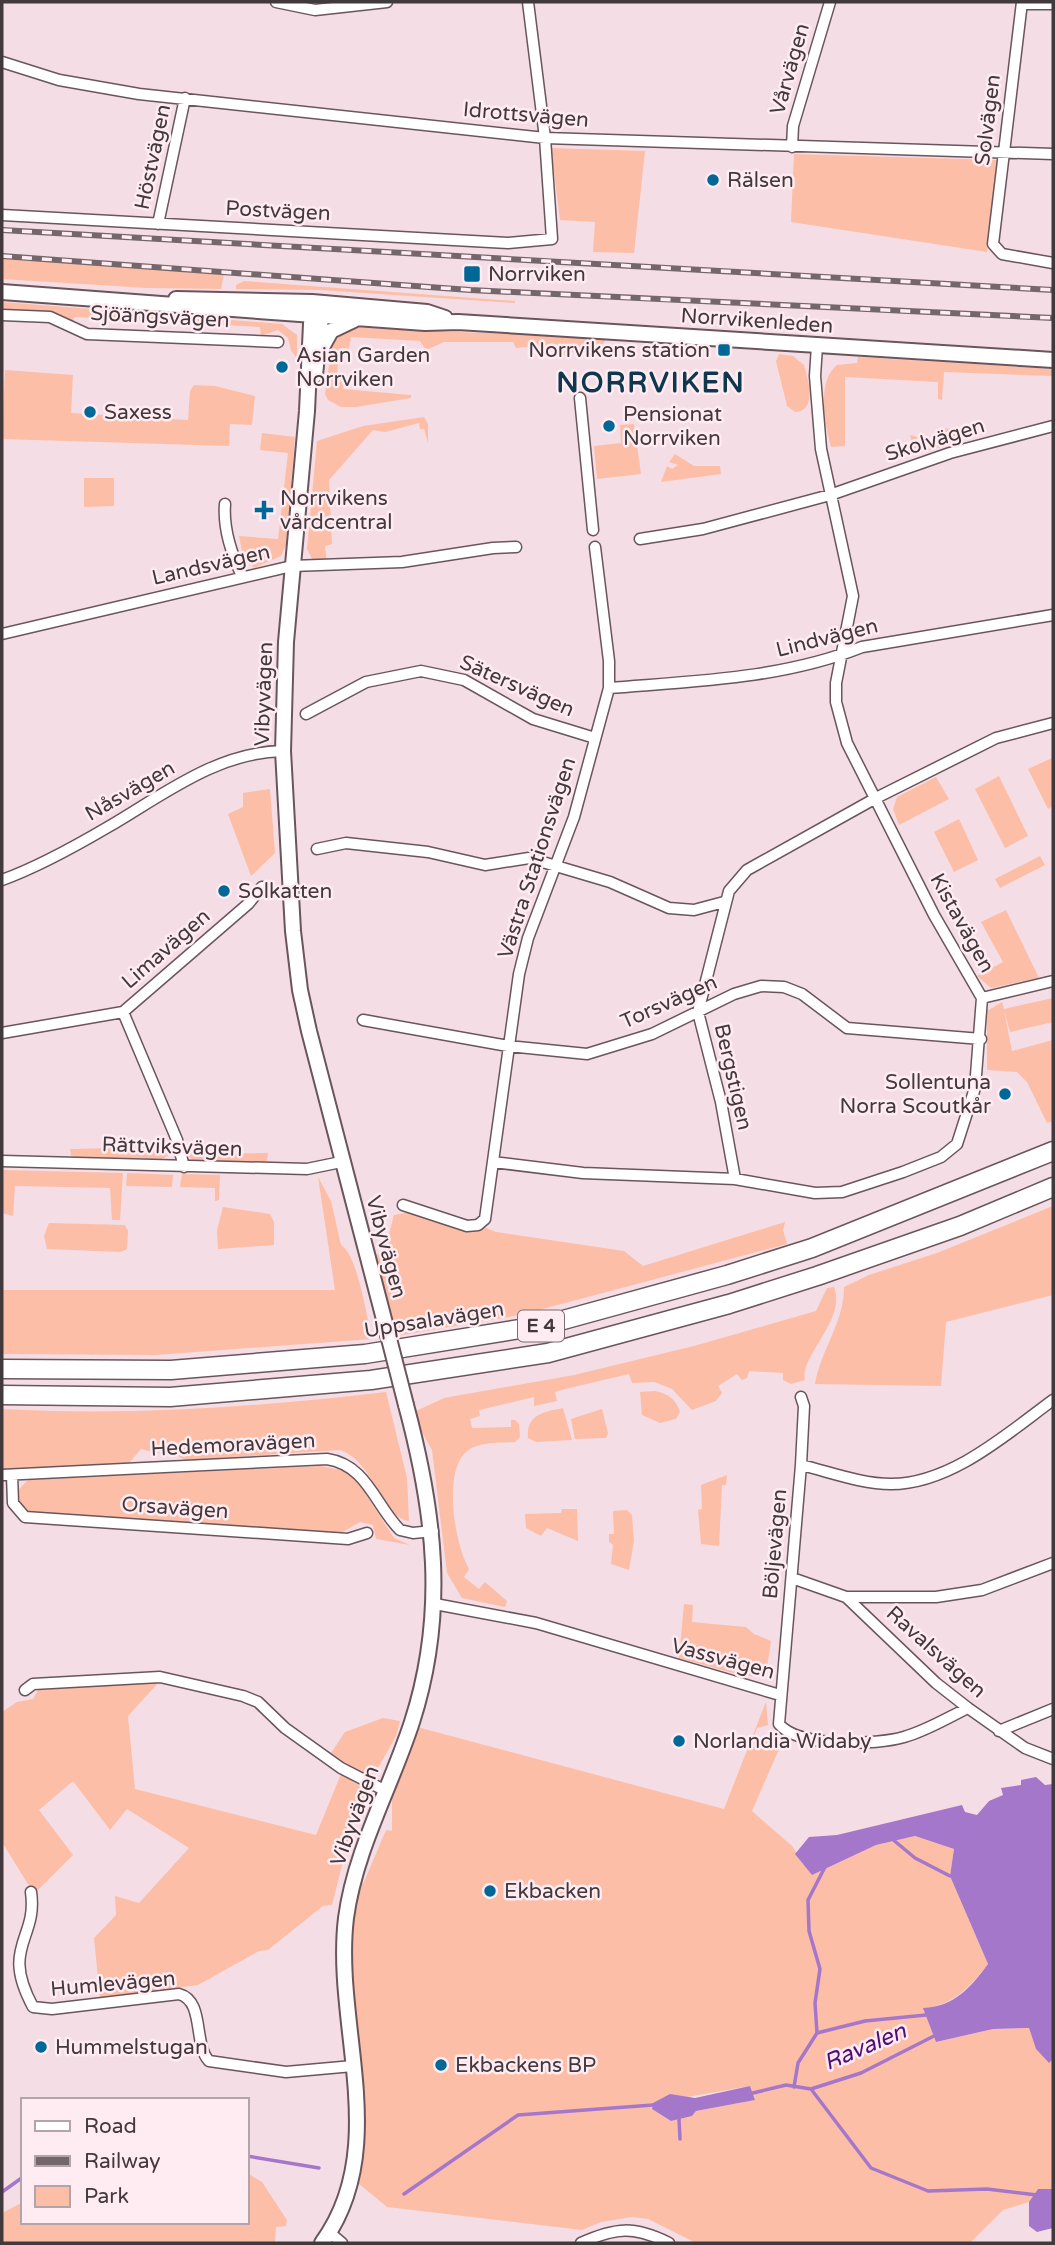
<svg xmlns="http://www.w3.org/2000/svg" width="1055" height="2245" font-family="'Varela Round',sans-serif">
<rect width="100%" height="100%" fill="#f5dde5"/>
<path fill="#fcbea6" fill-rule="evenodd" d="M551,148L645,151L634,253L593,252L595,222L560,220Z
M794,154L997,160L987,252L791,222Z
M2,258L224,274L221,289L147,288L2,279Z
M244,281L515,301V303L320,290L236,289V285Z
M2,302L282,324L297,335V359L291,350L288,338L278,330L261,336L260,327L74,317L73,324L62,317L2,312Z
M350,327C435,333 520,332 606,339L603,344C586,347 574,352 558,357L557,344L516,348L513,342H444L426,350L420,341L351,337L349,349L340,348L336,381L344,382L343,389L411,395V398L356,407H341L328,400L325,394L332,345L337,335Z
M779,354L793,356L804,365C808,380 818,410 795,412L787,406L776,361Z
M858,357L1053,369V376L944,372L942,400L938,399V382L845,377V446L831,447C825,425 816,382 837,365L857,363Z
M5,370L73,375L71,413L188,420L190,391L194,385L215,386L255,396L252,425L230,424L229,446L2,439Z
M424,417L428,424V443L424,429H420L419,423L385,432L373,430L329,480L332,544L325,546L327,562L312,559L307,549L317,441L363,426Z
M634,424L641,474L597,479L594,446L621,443L620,425Z
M957,428L958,442L915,454L910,435L917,437L916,442L931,443V438L939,439L940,429Z
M262,433L295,437L286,545L281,556L254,568L249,561L244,562L239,536L278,539L288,453L260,450Z
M675,454L694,466H720L721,474L661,482L667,466L672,469L678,465L669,462Z
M84,478H114V506L84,507Z
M1052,758L1053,806L1048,809L1028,769Z
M999,776L1028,836L1005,848L975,789Z
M936,777L949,799L899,825L893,809L897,797Z
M270,789L275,853L251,876L228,814L243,807V793Z
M959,819L978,860L954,872L934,832Z
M1040,856L1045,865L1000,888L995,879Z
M1006,910L1039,978L991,988L977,976L1003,962L981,922Z
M1053,998V1022L1010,1032L1004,1010L1012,1051L1053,1040V1121L1047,1123L1027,1082L1017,1072L987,1070V1011L1002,1002L1004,1009Z
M172,1147L169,1155L162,1159L76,1157L71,1156L70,1149Z
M268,1153L267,1161L262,1162L192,1160L187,1154Z
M2,1170L123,1173L120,1220H112L110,1188L15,1186L13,1216L2,1213Z
M127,1173L173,1175L172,1187L126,1186Z
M182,1174L220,1175L219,1200L215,1201V1188L180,1187Z
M318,1177L331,1201L341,1245C358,1255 367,1319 372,1339L156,1355L2,1354V1290H335Z
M1053,1206V1295L946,1322L941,1386L815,1384C821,1349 844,1323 844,1287L869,1275L937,1253Z
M223,1207L270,1214L274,1222V1245L218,1249L217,1230Z
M411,1212L474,1230L484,1227L496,1232L624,1251L643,1266L785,1222L783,1230L787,1244L520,1315L396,1336L374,1255L384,1253L394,1215Z
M49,1223L125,1225L128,1231L127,1249L121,1252L47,1249L44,1236Z
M834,1287C847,1320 799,1356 805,1380L791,1384L783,1380V1373L749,1371L747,1378L742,1380L737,1374L718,1386L722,1393L716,1401L692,1410L672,1389L654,1382L632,1383L629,1374L565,1389L555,1392L557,1401L534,1406V1397L479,1410L480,1416L470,1419L472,1428L511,1427V1420H515L519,1424L520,1437L515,1442C500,1443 480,1441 467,1451C442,1471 455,1545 469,1569L464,1577L479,1589L485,1582L507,1601L505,1607L462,1598L447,1573L432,1450L413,1416L414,1412L444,1398L574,1375L694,1346L816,1311L827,1288Z
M655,1391C667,1393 677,1400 680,1412L676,1419L660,1423L642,1415L640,1392Z
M386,1392L407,1478L409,1521C379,1516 375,1462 340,1450L186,1460L179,1457L178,1449L156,1453L141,1449L129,1463L2,1469V1409C130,1416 258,1407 386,1392Z
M563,1408L572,1440L536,1442L528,1438C526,1414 544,1412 563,1408Z
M602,1409L608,1433L606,1438L575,1439L571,1419Z
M321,1466L341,1470L356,1479L394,1538L410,1545L376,1539L373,1525L360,1522L336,1536L32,1514C22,1508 17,1502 18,1490L28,1480Z
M727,1475L726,1485H722L719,1546L701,1544L698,1510L702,1509L701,1485Z
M562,1509H577L578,1541L547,1528L541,1536L526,1528L525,1514L561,1513Z
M627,1510L632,1515L634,1541L629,1570L611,1564L613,1545L609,1542V1534H614L613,1511Z
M684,1604L693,1605L692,1622L746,1627L754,1634L771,1641L766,1674L762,1677L740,1675L679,1658Z
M159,1682L128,1716L135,1789L316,1835L341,1774L367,1790L346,1839L349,1837L332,1905L323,1906L268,1950L259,1951L198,1985L100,1998L94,1938L116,1915L115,1896L139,1903L189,1848L127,1809L110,1830L73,1781L39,1810L73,1855L34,1894L2,1842V1712L17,1702L33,1699L38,1690Z
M766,1702L768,1725L757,1728L753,1739L783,1740L752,1811L792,1846L812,1875L876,1845L915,1836L954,1849L950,1876L988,1964C969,1988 954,2004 924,2009L936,2042L993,2029L1029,2028L1036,2049L1048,2062L1053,2059V2189H1038L1029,2202L1003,2210L970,2243H696L648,2219L632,2217L601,2222L582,2230L387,2207L358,2183C370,2123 360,2078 353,2019C348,1974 350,1930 360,1886L364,1882L386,1830L392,1831V1792L417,1727L724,1809ZM750,2086L755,2100L696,2111L692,2116L671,2121L652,2109L653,2103Z
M383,1718L400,1721L396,1736L373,1777L367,1778L331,1753L345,1732Z
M247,2173L262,2182L287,2220L286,2226L276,2227L275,2243H2V2213L23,2202V2222H247Z"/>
<path fill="#a477cb" d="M1036,1777L1045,1785L1053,1784V2059L1049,2063L1036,2049L1029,2028L993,2029L936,2042L923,2008C954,2007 971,1987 988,1964L950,1876L954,1849L915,1836L876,1845L812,1875L795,1854L809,1837L837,1835L962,1805L965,1812L977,1815L989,1801L1003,1795L1001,1788L1021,1785V1780Z
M750,2086L755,2100L696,2111L692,2116L671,2121L652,2109L653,2103L670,2094L695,2098Z
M1038,2189H1053V2228L1037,2232L1029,2226V2202Z"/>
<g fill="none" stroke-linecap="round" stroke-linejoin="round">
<path stroke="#a477cb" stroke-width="3.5" d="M891,1838L915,1858L950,1876
M817,2033L865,2021L926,2015
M794,2087L798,2063L817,2033L815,2003L820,1969L809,1931L808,1900L825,1867
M811,2089L861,2073L934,2036
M753,2093L786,2085L811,2089L871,2168L928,2191L987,2189L1037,2195
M679,2119L680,2139
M247,2156L319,2168
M2,2192L23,2177
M404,2194L518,2115L653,2105"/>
<defs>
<path id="street" d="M276,2L315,10L387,2
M1022,2L993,244L1002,254L1053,263
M1022,4H1053
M2,62L59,80L139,94L545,138L1053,154
M792,147L793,126L830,2
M2,215L508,243L552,239L545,138L528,2
M158,224L185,98
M2,315L50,317L87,334L278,342
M580,398L593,530
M225,504C223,529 231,553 242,576
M640,539L703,529L830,495L950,453L1053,426
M2,634L292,566L402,562L493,548L516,547
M609,688C694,681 782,679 862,647L1053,615
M306,714L366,682L421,671L464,680L533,719L595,738
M317,849L346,843L428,852L485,865L529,858L610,882L669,908L694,910L724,902
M2,880C38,867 74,847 108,827C163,795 217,752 283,751
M982,998L1053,981
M123,1012L177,1140L184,1167
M363,1020L508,1046L587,1054L652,1034L734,994L761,986L784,987L802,994L847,1028L981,1039
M2,1033L123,1012L248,904L262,887
M2,1161L307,1169L341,1162
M493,1162L583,1173L735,1179L815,1193L842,1192L903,1172L941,1157L957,1144L975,1088L982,998L934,915L847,743L836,702V683L853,596L821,449L815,376L817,346
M735,1179L721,1102L698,1012L729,891L747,870L876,798L996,738L1053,723
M403,1205L467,1226L478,1225L485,1219L519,974L528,938L574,817L609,688V661L595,547
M801,1397L804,1406L801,1465L779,1724C798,1748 877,1745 904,1737C926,1731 947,1718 968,1708
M801,1465C830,1472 862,1484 891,1484C951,1484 1008,1433 1053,1400
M2,1475L327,1459C367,1465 375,1505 400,1530L413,1533L433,1531
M12,1475L13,1503L25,1517L348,1539L367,1533
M792,1578L846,1597L936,1683L968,1708L1025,1748L1053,1759
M846,1597H936L982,1590L1053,1563
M435,1604L536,1623L780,1695
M25,1690L33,1684L160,1677L243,1696L258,1702L285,1728L341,1768L386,1791
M999,1731L1053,1709
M31,1892C38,1940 0,1946 33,2007L52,2009L179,1994C205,2001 193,2044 209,2061L286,2072L353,2066
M330,2233L342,2243
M581,2243C616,2227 634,2226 669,2243"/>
<path id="secondary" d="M2,292C143,302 284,314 425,323L458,322L1053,360
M176,299L312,302L427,312L445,318
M312,302L307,411L286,642L283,751L293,931L300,990L309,1031L386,1327
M321,349L331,331L354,320
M315,375L322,308
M322,2243C392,2147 333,2025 346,1918C355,1850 391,1787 412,1722C447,1613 435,1513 406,1405"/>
<path id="highway" d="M2,1369L171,1370L365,1354L545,1325L727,1275L812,1248L1053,1151
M2,1395L170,1397L371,1380L548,1353L729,1304L817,1276L960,1226L1053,1187"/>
</defs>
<use href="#street" stroke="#6a555d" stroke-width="13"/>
<use href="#secondary" stroke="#6a555d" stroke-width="18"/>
<use href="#highway" stroke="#6a555d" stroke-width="21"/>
<use href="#street" stroke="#fff" stroke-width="10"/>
<use href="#secondary" stroke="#fff" stroke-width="14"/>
<use href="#highway" stroke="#fff" stroke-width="18"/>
<defs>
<path id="rail" d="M2,230L1053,290
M2,256L470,290L1053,318"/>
</defs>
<use href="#rail" stroke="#74676b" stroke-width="6"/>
<use href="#rail" stroke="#ffebf2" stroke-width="3.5" stroke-dasharray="10" stroke-linecap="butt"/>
<defs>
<path id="secondary-bridge" d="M386,1327L406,1405"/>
</defs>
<use href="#secondary-bridge" stroke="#6a555d" stroke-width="18" stroke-linecap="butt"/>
<use href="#secondary-bridge" stroke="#fff" stroke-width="14"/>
</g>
<g fill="#006896" stroke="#ffebf2" stroke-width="2.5">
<circle cx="713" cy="180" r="7"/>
<rect x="463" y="265" width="18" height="18" rx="3.5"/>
<rect x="717" y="343" width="14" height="14" rx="3.5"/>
<circle cx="282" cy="367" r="7"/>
<circle cx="90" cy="412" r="7"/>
<circle cx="609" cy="426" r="7"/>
<path d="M260.5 499.5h7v7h7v7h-7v7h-7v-7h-7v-7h7z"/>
<circle cx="224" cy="891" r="7"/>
<circle cx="1005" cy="1094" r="7"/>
<circle cx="679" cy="1741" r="7"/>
<circle cx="490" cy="1891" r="7"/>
<circle cx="41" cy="2047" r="7"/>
<circle cx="441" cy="2065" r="7"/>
</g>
<g text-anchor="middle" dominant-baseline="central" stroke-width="5" stroke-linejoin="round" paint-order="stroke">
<rect fill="#ffebf2" stroke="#7b6e73" stroke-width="2" x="518" y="1310.5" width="46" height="31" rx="5"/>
<g font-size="19" font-weight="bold" fill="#42393c">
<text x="541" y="1326">E 4</text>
</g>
<g font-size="21" fill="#42393c" stroke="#ffebf2">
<text transform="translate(790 69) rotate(-74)">Vårvägen</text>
<text transform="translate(526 115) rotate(5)">Idrottsvägen</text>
<text transform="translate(988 120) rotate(-83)">Solvägen</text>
<text transform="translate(153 157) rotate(-78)">Höstvägen</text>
<text transform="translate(278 211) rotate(3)">Postvägen</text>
<text transform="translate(160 317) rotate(3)">Sjöängsvägen</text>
<text transform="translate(757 321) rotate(4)">Norrvikenleden</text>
<text transform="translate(935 440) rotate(-17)">Skolvägen</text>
<text transform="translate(211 565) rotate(-13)">Landsvägen</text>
<text transform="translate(827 638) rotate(-14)">Lindvägen</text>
<text transform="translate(517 686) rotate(24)">Sätersvägen</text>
<text transform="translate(264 694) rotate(-88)">Vibyvägen</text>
<text transform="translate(130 791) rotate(-30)">Nåsvägen</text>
<text transform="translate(537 858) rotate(-72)">Västra Stationsvägen</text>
<text transform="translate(962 923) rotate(61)">Kistavägen</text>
<text transform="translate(166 949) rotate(-41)">Limavägen</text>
<text transform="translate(669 1002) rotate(-24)">Torsvägen</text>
<text transform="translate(733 1077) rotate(77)">Bergstigen</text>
<text transform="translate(172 1147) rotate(2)">Rättviksvägen</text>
<text transform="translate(386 1247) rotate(75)">Vibyvägen</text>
<text transform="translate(434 1320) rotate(-9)">Uppsalavägen</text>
<text transform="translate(233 1445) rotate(-3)">Hedemoravägen</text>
<text transform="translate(175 1508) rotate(4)">Orsavägen</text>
<text transform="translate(775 1544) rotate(-85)">Böljevägen</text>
<text transform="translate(936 1652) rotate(42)">Ravalsvägen</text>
<text transform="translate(723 1659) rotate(15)">Vassvägen</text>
<text transform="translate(355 1816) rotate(-70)">Vibyvägen</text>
<text transform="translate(113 1984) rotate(-5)">Humlevägen</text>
</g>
<g font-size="21" fill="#42393c" stroke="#ffebf2" text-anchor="start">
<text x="727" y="180">Rälsen</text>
<text x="488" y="274">Norrviken</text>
<text x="710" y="350" text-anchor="end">Norrvikens station</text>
<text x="296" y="355">Asian Garden<tspan x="296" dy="24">Norrviken</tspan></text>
<text x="104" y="412">Saxess</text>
<text x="623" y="414">Pensionat<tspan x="623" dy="24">Norrviken</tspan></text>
<text x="280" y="498">Norrvikens<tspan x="280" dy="24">vårdcentral</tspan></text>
<text x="238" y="891">Solkatten</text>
<text x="991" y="1082" text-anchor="end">Sollentuna<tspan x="991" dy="24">Norra Scoutkår</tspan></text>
<text x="693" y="1741">Norlandia Widaby</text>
<text x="504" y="1891">Ekbacken</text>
<text x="55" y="2047">Hummelstugan</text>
<text x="455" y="2065">Ekbackens BP</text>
</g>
<g font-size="23" font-style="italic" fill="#4f0e76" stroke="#ffebf2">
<text transform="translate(865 2047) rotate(-23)">Ravalen</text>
</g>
<g font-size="28" font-weight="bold" letter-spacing="2" fill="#0f384e" stroke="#ffebf2">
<text x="651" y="383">NORRVIKEN</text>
</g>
</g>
<rect width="1055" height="2245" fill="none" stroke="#42393c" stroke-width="7"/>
<rect x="21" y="2098" width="228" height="126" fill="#ffebf2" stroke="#b3a4a9" stroke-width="2"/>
<rect x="35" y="2121" width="35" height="10" fill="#ffffff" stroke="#b3a4a9" stroke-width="2"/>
<text x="84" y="2133" font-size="21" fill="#42393c">Road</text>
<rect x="35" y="2156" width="35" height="10" fill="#74676b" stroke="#b3a4a9" stroke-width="2"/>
<text x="84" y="2168" font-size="21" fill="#42393c">Railway</text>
<rect x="35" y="2186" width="35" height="21" fill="#fcbea6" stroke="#b3a4a9" stroke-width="2"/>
<text x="84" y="2203" font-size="21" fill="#42393c">Park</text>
</svg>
